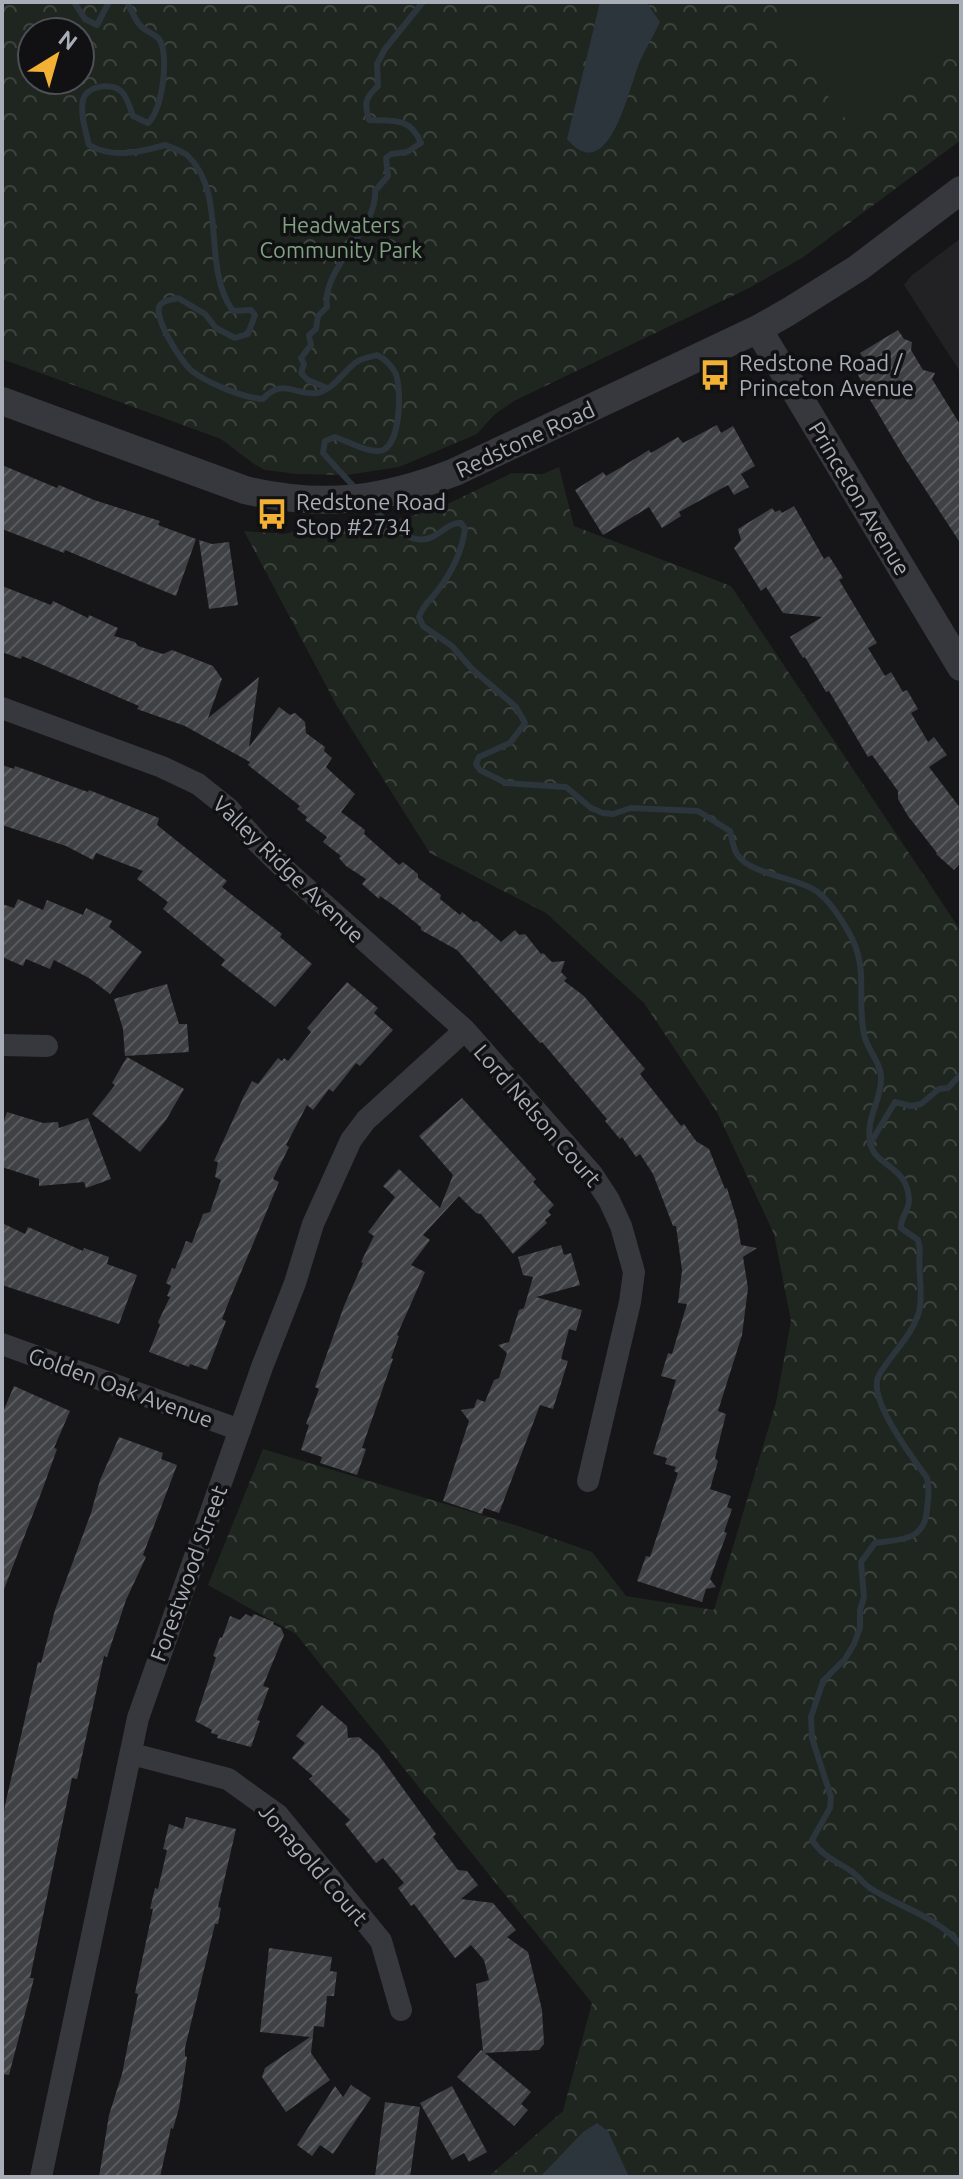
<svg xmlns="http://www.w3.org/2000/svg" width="963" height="2179" font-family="Ubuntu,sans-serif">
<defs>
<pattern id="forest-crowns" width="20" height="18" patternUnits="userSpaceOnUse" patternTransform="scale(2)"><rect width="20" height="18" fill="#1e261f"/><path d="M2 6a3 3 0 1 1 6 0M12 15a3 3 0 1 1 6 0" fill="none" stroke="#3c433d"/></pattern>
<pattern id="building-hatch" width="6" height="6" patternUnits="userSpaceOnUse" patternTransform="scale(2)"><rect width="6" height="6" fill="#404145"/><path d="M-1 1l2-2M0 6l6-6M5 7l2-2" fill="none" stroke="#595a5e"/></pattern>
</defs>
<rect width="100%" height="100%" fill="#161618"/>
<path fill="#222225" d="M961,238V373L904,285L911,276Z"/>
<path fill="url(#forest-crowns)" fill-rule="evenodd" d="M2,2H961V140L802,258L749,288L514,401L495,414L477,434L399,467L347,475L298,474L265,470L254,464L221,439L2,359ZM32,32H80V80H32Z
M559,467L574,526L731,586L961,931V2177H488L563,2111L592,2003L296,1634L208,1585L263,1449L518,1526L592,1552L626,1596L714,1610L776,1403L791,1321L774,1234L718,1114L644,1003L546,913L430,853L337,706L244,531L284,534L315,527H364L435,510L512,473L543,474Z"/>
<path fill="#1e261f" d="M777,2H961V46L855,131L786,41Z"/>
<path fill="#2c353c" d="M600,2H646L660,22C654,35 646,48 640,61C629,87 609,189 567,139Z
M597,2123L608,2131L629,2177H540L583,2132Z"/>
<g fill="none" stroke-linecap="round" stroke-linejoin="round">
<path stroke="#2c353c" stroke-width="6" d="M74,2L85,19L97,25L109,2
M127,2C131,9 134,18 139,24C144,31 154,33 159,39C170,54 162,112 148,123L133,116C130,108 127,97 122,92C113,82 87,85 83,100C80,114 86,132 89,145C113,159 141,152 165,145C172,148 183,151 188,156C228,195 201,267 233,311L251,310L255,315L248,334L235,338L216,328L205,314L178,298C172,300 164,300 160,305C152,316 181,362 192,371C207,383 244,398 263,399C282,377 296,396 317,393C334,390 345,369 358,361C363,358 371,357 377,355C385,359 390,364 395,372C402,387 401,442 383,450C371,455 347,441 335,437L325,441L323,453L356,489
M327,388L308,380L301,373L304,364L301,358L311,345L309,335L316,329L318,316L327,307C321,268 378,229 375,191L388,176L386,158L391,154L407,152L421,143C410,117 394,121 369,120C364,103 365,98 378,86L377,64L385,49L423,2
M371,506C385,520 410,548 432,537C443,532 450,522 461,523L465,529C462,550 452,572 438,590C431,600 423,605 419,617L423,626L452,646L471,668L516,707L525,723L510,743L479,757L476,764L480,770L506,783L566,787L591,808L603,813L613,814L631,808L698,811L730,831C732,839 733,848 737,854C749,874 793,877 813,889C827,897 840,917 848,931C871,969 855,1001 865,1038C869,1051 881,1064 881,1077C882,1101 866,1115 870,1142C874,1167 908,1165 909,1200C909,1211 900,1218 901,1228L918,1240L920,1250C917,1270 924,1292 919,1312C912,1336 891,1354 879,1375C866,1398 913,1458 927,1478C930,1489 928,1499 927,1510C924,1542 900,1539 875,1543L861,1562L864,1597L860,1610V1628L854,1644L845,1659L823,1681L811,1717L812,1738L831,1797L830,1808L812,1840C822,1856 836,1861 851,1871C858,1876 863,1883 870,1888C899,1907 938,1917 961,1945
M870,1144L895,1102L911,1106L921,1104L939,1089L948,1088L961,1074"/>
</g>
<path fill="url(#building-hatch)" d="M898,330L904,339L912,342L911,350L923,370L935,373L932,379L961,426V544L904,457L866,393L868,392L855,370L859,367L856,362L863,358L860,353Z
M717,425L721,433L733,426L755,466L741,474L749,487L734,495L728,485L679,512L681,516L662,528L649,507L603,535L575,490L603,472L606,476L620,468L649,450L651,453L678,437L683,443Z
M2,465L57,488L59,485L94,500L160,521L158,525L196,539L176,596L65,550L64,553L2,529Z
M794,506L824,559L829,556L843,578L839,580L877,643L868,648L885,676L891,672L903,692L907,690L918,709L911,713L928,742L934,737L947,755L929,767L961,809V862L954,870L936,854L937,853L908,816L898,799V791L872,755L868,757L829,691L826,692L805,657L803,658L790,637L822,617L783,613L766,587L761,591L734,548L741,540L738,529L772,508L775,512L780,510L782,513Z
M199,540L212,544L229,542L238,605L209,609Z
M2,586L51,605L53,601L88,618L89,615L118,628L114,636L135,642L138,646L163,654L172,650L213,666L222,679L208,718L259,677L249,747L279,707L290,715L295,713L305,722L306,733L325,747L324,751L332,758L326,767L355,794L341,812L365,830L364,834L399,865L403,862L418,874V878L441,895L440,899L460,915L462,912L474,922L477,921L501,942L515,930L519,935L525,934L541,954L543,953L552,962L565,961L561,972L567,978L564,981L584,996L645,1069L640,1074L681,1126L684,1124L696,1141L709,1149L725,1189L727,1188L737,1221L741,1245L757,1248L743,1257L748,1288L742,1335L718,1411L726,1414L715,1458L718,1461L710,1489L731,1496L727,1507L732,1509L724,1532L727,1533L710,1579L716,1587L706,1589L702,1602L637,1581L646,1556L650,1557L678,1473L674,1471L676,1467L665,1464L667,1458L653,1454L676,1380L661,1376L668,1353L672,1354L687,1304L678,1303L682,1270L676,1226H673L653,1174L640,1154L636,1157L622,1137L620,1139L605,1121L607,1119L542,1042L540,1043L457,950L421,930V927L396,907L380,896L379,899L362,884L366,879L346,866L339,858L341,856L323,842L327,837L305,820L307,817L297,809L300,806L248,765L250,762L185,726L137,709L139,706L22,656L21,659L2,652Z
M2,765L14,769L15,766L88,792L89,790L159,818L157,825L227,881L222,887L282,934L280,937L312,964L275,1007L221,965L225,960L163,909L168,902L137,879L143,871L96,853L93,860L66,846L2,825Z
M18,899L43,910L47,900L83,915L86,908L112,921L109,927L142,952L110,994L89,978L54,960L50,969L26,959L23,966L2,957V904L14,908Z
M347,982L378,1008L374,1013L393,1030L360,1066L356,1063L333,1092L329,1089L313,1110L307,1105L286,1145L289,1147L273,1179L279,1182L231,1296L222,1319L226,1321L207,1370L190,1364L189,1367L149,1352L160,1325L158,1322L170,1297L167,1296L171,1286L166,1283L172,1268L175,1269L186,1241L192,1243L203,1214L210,1212L221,1180L215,1177L218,1162L214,1161L243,1098L252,1081L258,1084L278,1058L282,1061L284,1058L288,1061L311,1032L307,1028Z
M167,984L179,1024H187L189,1052L125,1056L123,1029L114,999Z
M127,1057L184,1089L166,1120L140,1152L92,1114L115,1085L112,1083Z
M462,1098L536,1179L533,1182L554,1205L548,1211L551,1215L545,1220L547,1223L513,1254L481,1214L476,1213L459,1196L423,1235L430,1240L411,1265L425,1272L397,1335L399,1336L391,1358L393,1359L362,1448L366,1449L357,1475L320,1463L322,1457L301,1450L309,1425L306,1424L319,1389L315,1387L344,1306L363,1263L361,1262L374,1236L368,1232L395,1197L383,1186L399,1169L440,1208L453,1175L419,1136Z
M7,1112L43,1123L58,1122L59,1128L88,1118L111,1179L86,1188L84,1182L39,1186V1179L2,1167V1126Z
M2,1223L25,1234L28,1227L83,1251L84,1248L109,1257L107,1264L137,1275L119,1324L2,1285Z
M561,1245L564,1255L571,1253L580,1285L536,1297L582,1310L576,1331L569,1329L561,1359L568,1361L553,1409L540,1405L499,1513L484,1508L482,1514L443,1501L469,1421L461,1410L474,1408L477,1399L485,1402L494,1380L499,1378L507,1353L498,1345L509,1342L519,1310L524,1308L533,1277L523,1275L518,1257Z
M14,1386L70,1411L54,1448L57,1449L43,1488L3,1592L2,1414Z
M119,1437L163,1453L161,1459L177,1465L143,1555L146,1557L126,1600L107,1657L104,1656L77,1779L72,1778L30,1978H34L28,2002L9,2075L2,2074V1824L5,1805L38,1662L41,1663L55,1610L91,1513L100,1480Z
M246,1614L252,1617L254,1614L274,1622L273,1624L281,1628L284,1635L263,1686L269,1688L257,1720L260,1721L251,1747L217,1738L218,1735L211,1733L212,1730L195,1721L216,1657L213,1656L220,1637L222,1638L230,1616L240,1620Z
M322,1705L347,1726L348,1738L359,1737L378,1754L436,1834L433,1837L458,1870L467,1871L478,1885L461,1899L493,1903L516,1930L507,1937L528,1952L542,2010L544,2044L539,2050L485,2053L531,2092L521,2104L528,2110L514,2126L457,2077L481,2050L483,2051L476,1984L489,1980L484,1960L471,1945L455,1958L414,1904L411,1906L398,1888L404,1883L383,1858L376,1863L345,1824L350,1820L309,1779L313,1776L292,1758L305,1743L296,1736Z
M186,1817L236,1829L218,1907L221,1908L218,1924H215L185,2048V2056L187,2057L179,2108L173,2129L171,2128L160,2177H99L109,2115L122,2074L138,1994L135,1993L153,1909H150L155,1888L158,1889L167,1850L163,1849L169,1824L183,1829Z
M269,1948L332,1957L330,1971L337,1972L334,1996H327L324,2027L314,2026L311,2053L330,2080L286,2112L262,2077L265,2068L310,2037L260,2032Z
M351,2085L371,2098L333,2154L320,2145L312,2156L297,2145L335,2086L343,2097Z
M452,2086L487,2152L469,2162L464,2153L452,2160L420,2103Z
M385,2102L420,2107L410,2177L375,2176Z"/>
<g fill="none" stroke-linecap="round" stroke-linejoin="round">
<path stroke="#37383d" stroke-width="22" d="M2,708L162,767L198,784L228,808L257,842L290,874L465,1030L592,1174L609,1200L621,1226L634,1272L630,1302L588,1481
M2,1045L47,1046
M2,1344L240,1430
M132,1754L228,1779L278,1815L381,1941L401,2010
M41,2177L138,1718L262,1367L295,1283L313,1224L351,1140L366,1120L465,1030"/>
<path stroke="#37383d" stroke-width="28" d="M758,329L961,667
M2,401L245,490C323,508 381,501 455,472L758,329L788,312L858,268L961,190"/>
</g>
<defs>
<symbol id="bus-bare" viewBox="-9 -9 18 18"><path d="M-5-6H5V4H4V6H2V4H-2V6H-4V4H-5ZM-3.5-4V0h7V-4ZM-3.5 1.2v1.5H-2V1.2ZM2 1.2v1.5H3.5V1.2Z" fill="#f2b134" stroke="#111113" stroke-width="2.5" paint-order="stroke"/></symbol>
</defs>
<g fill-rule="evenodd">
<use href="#bus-bare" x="693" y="353" width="44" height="44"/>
<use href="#bus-bare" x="250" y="492" width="44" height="44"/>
</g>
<g text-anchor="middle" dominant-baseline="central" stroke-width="7" stroke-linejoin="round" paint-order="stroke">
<g font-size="22" fill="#7fa381" stroke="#111113">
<text x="341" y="224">Headwaters<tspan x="341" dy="25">Community Park</tspan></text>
</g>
<g font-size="22" fill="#a8adb8" stroke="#111113" text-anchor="start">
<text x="739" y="362">Redstone Road /<tspan x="739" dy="25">Princeton Avenue</tspan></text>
<text x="296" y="501">Redstone Road<tspan x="296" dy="25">Stop #2734</tspan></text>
</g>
<g font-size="22" fill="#a8adb8" stroke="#111113">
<text transform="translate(525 439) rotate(-25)">Redstone Road</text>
<text transform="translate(860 498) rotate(59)">Princeton Avenue</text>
<text transform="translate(289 869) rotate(44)">Valley Ridge Avenue</text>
<text transform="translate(538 1115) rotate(49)">Lord Nelson Court</text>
<text transform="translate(121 1387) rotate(20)">Golden Oak Avenue</text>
<text transform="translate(188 1573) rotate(-70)">Forestwood Street</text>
<text transform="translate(314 1864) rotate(49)">Jonagold Court</text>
</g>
</g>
<rect width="963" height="2179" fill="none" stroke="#a8adb8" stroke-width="8"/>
<g transform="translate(56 56) rotate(37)"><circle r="38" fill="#111113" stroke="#4d4f55" stroke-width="2"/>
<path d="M0-6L14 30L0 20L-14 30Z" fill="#f2b134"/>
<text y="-12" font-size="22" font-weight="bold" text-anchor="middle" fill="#a8adb8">N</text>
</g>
</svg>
